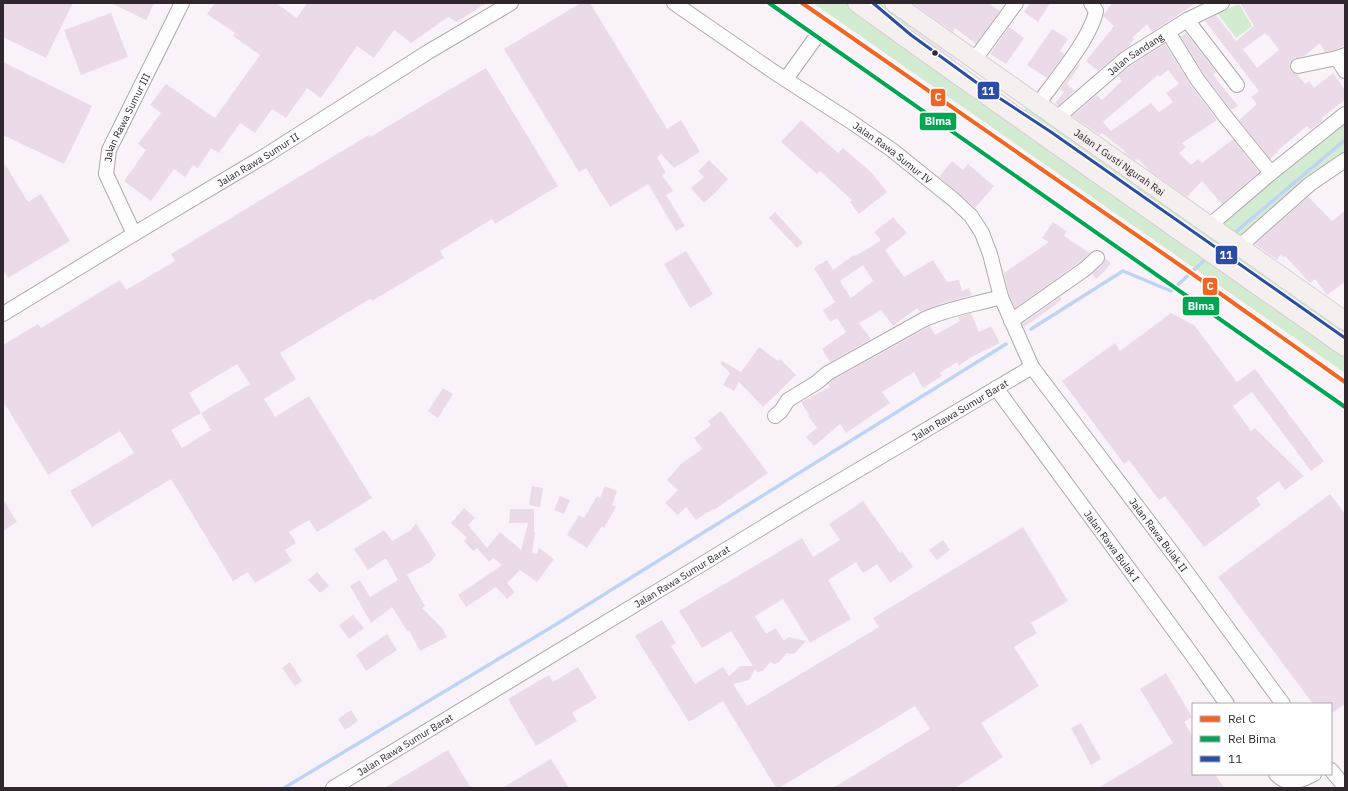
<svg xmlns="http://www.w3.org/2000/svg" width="1348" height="791" font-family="'IBM Plex Sans',sans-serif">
<rect width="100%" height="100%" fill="#faf2f9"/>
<path fill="#d3ebd0" d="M813,3H857L1345,347V373Z
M873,3H894L917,19L908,33Z
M1239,4L1252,26L1236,38L1217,13Z
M1032,99L1209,225L1345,115V161L1240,247L1345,321V338L1022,113Z"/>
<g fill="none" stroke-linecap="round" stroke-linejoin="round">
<path stroke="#bed4f5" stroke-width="3.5" d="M1232,235L1345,140
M1031,329L1123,271L1171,291L1208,257
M284,788L555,625L1006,344"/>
</g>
<path fill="#ebdbe9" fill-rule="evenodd" d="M3,3H73L46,58L3,37Z
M111,3H154L146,20Z
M215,3H276L297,18L307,3H486L457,22L448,17L411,43L394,30L374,58L357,46L321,98L307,88L286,118L272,109L255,133L240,123L219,153L211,148L198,168L193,165L185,177L174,169L151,201L124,181L146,150L138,144L161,113L150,105L166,84L215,118L260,55L233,36L235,33L207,14Z
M581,3H590L667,129L681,120L700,152L674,168L661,154L657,157L666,173L662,175L673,191L666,195L685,226L676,231L648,184L610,207L586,168L579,172L504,49Z
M912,3H988L1000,11L976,44L955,28L953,32Z
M1030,3H1050L1038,22L1024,12Z
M1112,3H1196L1152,32L1147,24L1132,38L1134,39L1128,47L1119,53L1098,71L1086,61L1114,26L1103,16Z
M1240,3H1345V45L1335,50L1325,52L1320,43L1304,56L1293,59L1290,63V67L1292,72L1297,74L1305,84L1309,81L1314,88L1333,73L1345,90V100L1330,111L1321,119L1322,121L1311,130L1307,126L1277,151L1278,152L1270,159L1239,120L1257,104L1251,97L1259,91L1205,21L1216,15L1236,41L1254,26ZM1265,33L1267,36L1268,35L1279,50L1257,68L1243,49Z
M111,13L128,57L81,75L64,30Z
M1009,27L1024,38L1006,64L990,54Z
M913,29L956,60V61L912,30Z
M1052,29L1068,39L1060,51L1065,54L1047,78L1027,65Z
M1186,33L1216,72L1213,75L1238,106L1231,110L1204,74L1181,37Z
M1165,44L1190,84L1217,120L1182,143L1186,147L1179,153L1191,165L1198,159L1202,163L1233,139L1259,172L1222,204L1202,181L1187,197L1150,171L1138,159L1136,161L1125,153L1126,152L1102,133L1100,135L1072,116L1097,95L1102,100L1122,81L1118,76L1130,66ZM1168,70L1179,84L1166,93L1173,102L1159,112L1151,103L1111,131L1103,122L1158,75L1159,77Z
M3,62L92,106L64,164L3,135Z
M1078,64L1080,65L1067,84L1075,91L1058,106L1055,103L1064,92L1060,89Z
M486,68L558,186L495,224L492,219L440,251L444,258L372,301L370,299L280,353L296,379L264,399L275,417L309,396L372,498L317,532L309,520L289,532L296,543L285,550L292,561L255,583L248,572L233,581L171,479L92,527L70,491L134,453L120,431L48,475L3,401V345L38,324L41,328L120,280L126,290L175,261L171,254L369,135L370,137ZM237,364L250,384L201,413L189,393ZM201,413L211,430L182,448L171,430Z
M801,120L838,153L843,148L872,173L887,192L859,214L850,202L852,200L820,171L817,174L781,142Z
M709,160L728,179L715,193L704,203L691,188L704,177L698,171Z
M3,161L28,202L41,194L70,241L8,278L3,269Z
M952,161L963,170L968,164L994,186L975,208L939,177Z
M1308,197L1332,221L1345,211V282L1327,295L1315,279L1310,283L1285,256L1283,257L1281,254L1277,260L1255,244Z
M775,212L803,243L797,248L769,218Z
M893,217L907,233L885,250L904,277L933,260L947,282L959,280L962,291L969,288L972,295L943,303L920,312L917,308L893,326L881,310L859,323L871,339L830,362L822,349L846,332L837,318L830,322L823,310L835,302L814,268L827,260L833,270L854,255L855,256L871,247L881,240L874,232ZM863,265L873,281L851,298L840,281Z
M1053,222L1067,231L1064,236L1090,253L1080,262L1015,308L1009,294L1004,273L1049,242L1042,238Z
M686,251L713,294L690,308L664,264Z
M1105,258L1111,263L1104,272L1096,279L1092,274L1103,264Z
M1060,297L1062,300L1024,327L1022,324Z
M971,313L979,332L991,326L1000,343L970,358L959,366L957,362L940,373L942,376L923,388L914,372L882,392L890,403L846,433L840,424L814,446L806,437L817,428L808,416L809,415L801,402L830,387L828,384L833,380L927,328L930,326L935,335L960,321L958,317Z
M1171,313L1195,326L1237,382L1255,369L1324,461L1311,471L1252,392L1233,406L1251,431L1255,428L1304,476L1285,490L1279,481L1256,498L1261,505L1204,547L1165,496L1159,500L1129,460L1124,464L1062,381L1115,343L1120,351Z
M759,347L778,361L780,359L796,375L763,407L739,382L734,391L723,385L730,373L720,363L722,361L741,372Z
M443,388L453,394L438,418L428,411Z
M721,411L768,473L714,510L713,509L696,520L686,507L678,515L665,503L678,490L667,480L681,464L702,449L694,438L711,425L708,421Z
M532,486L543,488L540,507L529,505Z
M605,486L617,491L612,505L616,507L604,528L602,526L587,548L567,535L579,515L584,518L597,496L600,498Z
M1330,494L1345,514V704L1331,714V704H1313L1218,577Z
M560,496L570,500L564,514L554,510Z
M3,499L17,522L3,531Z
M863,501L900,553L902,551L913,567L890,583L877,564L863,573L856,562L828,580L851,619L810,643L783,599L755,616L766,634L776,628L784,641L788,637L806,641L795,653L792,654L787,653L779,662L775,664L770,662L763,671L757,672L755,669L749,680L733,684L747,706L879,627L873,618L1023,527L1068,601L1031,623L1037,633L1014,647L1039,686L981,723L1003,757L955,788H833L930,729L915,706L779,788H776L723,701L689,722L635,636L662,620L676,643L671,646L695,684L723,667L729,676L740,666H753L731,631L702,648L679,611L802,538L813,557L840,540L829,524Z
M464,508L475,518L468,525L487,548L500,532L521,550L528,523H509L510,509H534V532H535L532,553L537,554L539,548L554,559L537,582L520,570L507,583L515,592L507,599L496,587L466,607L458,595L502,565L493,558L489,562L477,548L473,551L464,541L467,538L451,523Z
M416,523L436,555L430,562L407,575L425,606L422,608L442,628L447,637L420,651L409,630L408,632L392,607L371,623L350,586L360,580L370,597L398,580L386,558L368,570L354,549L384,530L392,541L411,530Z
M943,540L950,550L937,560L929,550Z
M317,572L329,586L320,593L308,580Z
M353,615L364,628L349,639L339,625Z
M387,634L397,650L366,671L356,655Z
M290,662L302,681L295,686L282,668Z
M578,667L597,698L572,713L577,721L536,746L508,699L549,675L553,682Z
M1166,673L1192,717L1184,722L1193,737V774H1215L1224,788H1098L1173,743L1140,689Z
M351,710L358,721L345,730L338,719Z
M1081,723L1101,759L1091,765L1071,728Z
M448,750L471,788H384Z
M551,759L569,788H502Z"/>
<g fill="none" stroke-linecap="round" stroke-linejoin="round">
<defs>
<g id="minor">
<path id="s1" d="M674,3L774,72L850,121L892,150L954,200L971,216L982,233L990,254L1001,297L1032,367L1177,559L1283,704"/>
<path d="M1187,20L1237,85"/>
<path d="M1168,32L1197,79L1225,116L1271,173"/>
<path d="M1345,55L1337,58L1345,71"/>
<path d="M975,59L1016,3"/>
<path d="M1298,66L1337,58"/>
<path d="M786,79L814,40"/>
<path d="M1038,104C1055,80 1091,38 1096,11L1091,3"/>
<path id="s2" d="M1058,117L1125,59L1187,20L1222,3"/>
<path d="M1209,226L1271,173L1345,114"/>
<path id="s3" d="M134,234L106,174L109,150L182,3"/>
<path d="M1239,247L1310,184L1345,160"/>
<path id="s4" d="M3,314L134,234L268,154L428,52L511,3"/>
<path d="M1011,321L1085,269L1097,258"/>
<path id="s5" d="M996,388L1190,652L1227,704"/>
<path d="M775,416L781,411L788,400L816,383L828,373L923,320C945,309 977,304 1001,297"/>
<path d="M1331,770L1345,787"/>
<path d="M1276,774C1289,788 1299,781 1314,774"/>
<path id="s6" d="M333,788L806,501L1032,367"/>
</g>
<g id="major">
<path d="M857,3C1019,120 1182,232 1345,347"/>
<path id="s7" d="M894,3L1345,321"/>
</g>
</defs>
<use href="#minor" stroke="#b0a8af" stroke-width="16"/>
<use href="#major" stroke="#d4cfd3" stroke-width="20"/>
<use href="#minor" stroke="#fefdfe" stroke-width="14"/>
<use href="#major" stroke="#f6eff0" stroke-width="18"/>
<defs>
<path id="bus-1" d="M873,3L911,35L984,88L1051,132L1345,338"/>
</defs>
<use href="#bus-1" stroke="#fff" stroke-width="6"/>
<use href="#bus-1" stroke="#2d4ca4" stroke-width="3"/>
<defs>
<path id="rail-1" d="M802,3L1184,268L1345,382"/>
<path id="rail-2" d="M769,3L1345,407"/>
</defs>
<use href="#rail-1" stroke="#fff" stroke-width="7"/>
<use href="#rail-2" stroke="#fff" stroke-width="7"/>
<use href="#rail-1" stroke="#f26522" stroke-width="4"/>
<use href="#rail-2" stroke="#00a651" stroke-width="4"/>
</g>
<circle fill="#2f262e" stroke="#fff" stroke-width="1.5" cx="935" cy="53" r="3.5"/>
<g text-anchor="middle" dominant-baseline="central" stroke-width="3.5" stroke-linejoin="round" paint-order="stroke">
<g font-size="10" fill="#2f262e" stroke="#fff">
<text stroke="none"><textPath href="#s2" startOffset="100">Jalan Sandang</textPath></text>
<text stroke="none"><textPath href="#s3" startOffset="127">Jalan Rawa Sumur III</textPath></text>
<text stroke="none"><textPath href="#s1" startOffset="265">Jalan Rawa Sumur IV</textPath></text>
<text stroke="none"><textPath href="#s4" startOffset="298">Jalan Rawa Sumur II</textPath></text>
<text stroke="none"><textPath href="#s7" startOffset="276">Jalan I Gusti Ngurah Rai</textPath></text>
<text stroke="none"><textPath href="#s6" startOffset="732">Jalan Rawa Sumur Barat</textPath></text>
<text stroke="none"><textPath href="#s1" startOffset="740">Jalan Rawa Bulak II</textPath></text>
<text stroke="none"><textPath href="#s5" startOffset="196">Jalan Rawa Bulak I</textPath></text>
<text stroke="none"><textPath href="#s6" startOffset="408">Jalan Rawa Sumur Barat</textPath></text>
<text stroke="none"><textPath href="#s6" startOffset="84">Jalan Rawa Sumur Barat</textPath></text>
</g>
</g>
<g stroke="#fff" stroke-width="1.5">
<rect x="977" y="81" width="23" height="19" rx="4" fill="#2d4ca4"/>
<rect x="930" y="88" width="16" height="19" rx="4" fill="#f26522"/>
<rect x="919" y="112" width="38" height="19" rx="4" fill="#00a651"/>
<rect x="1215" y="245" width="23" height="20" rx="4" fill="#2d4ca4"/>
<rect x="1202" y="277" width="16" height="19" rx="4" fill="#f26522"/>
<rect x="1182" y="296" width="38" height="20" rx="4" fill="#00a651"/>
</g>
<g font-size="11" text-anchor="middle" font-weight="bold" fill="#fff">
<text x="988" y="95">11</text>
<text x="938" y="101">C</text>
<text x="938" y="125">Bima</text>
<text x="1226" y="259">11</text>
<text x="1210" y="290">C</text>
<text x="1201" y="310">Bima</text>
</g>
<rect width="1348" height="791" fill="none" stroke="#2f262e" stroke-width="8"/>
<rect x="1192" y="703" width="140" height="72" fill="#ffffff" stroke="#aca8ab"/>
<rect x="1200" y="716" width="20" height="6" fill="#f26522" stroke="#aca8ab"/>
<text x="1228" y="723" font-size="12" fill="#2f262e">Rel C</text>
<rect x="1200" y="736" width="20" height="6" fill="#00a651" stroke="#aca8ab"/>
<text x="1228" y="743" font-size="12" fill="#2f262e">Rel Bima</text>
<rect x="1200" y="756" width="20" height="6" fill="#2d4ca4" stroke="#aca8ab"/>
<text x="1228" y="763" font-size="12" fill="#2f262e">11</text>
</svg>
